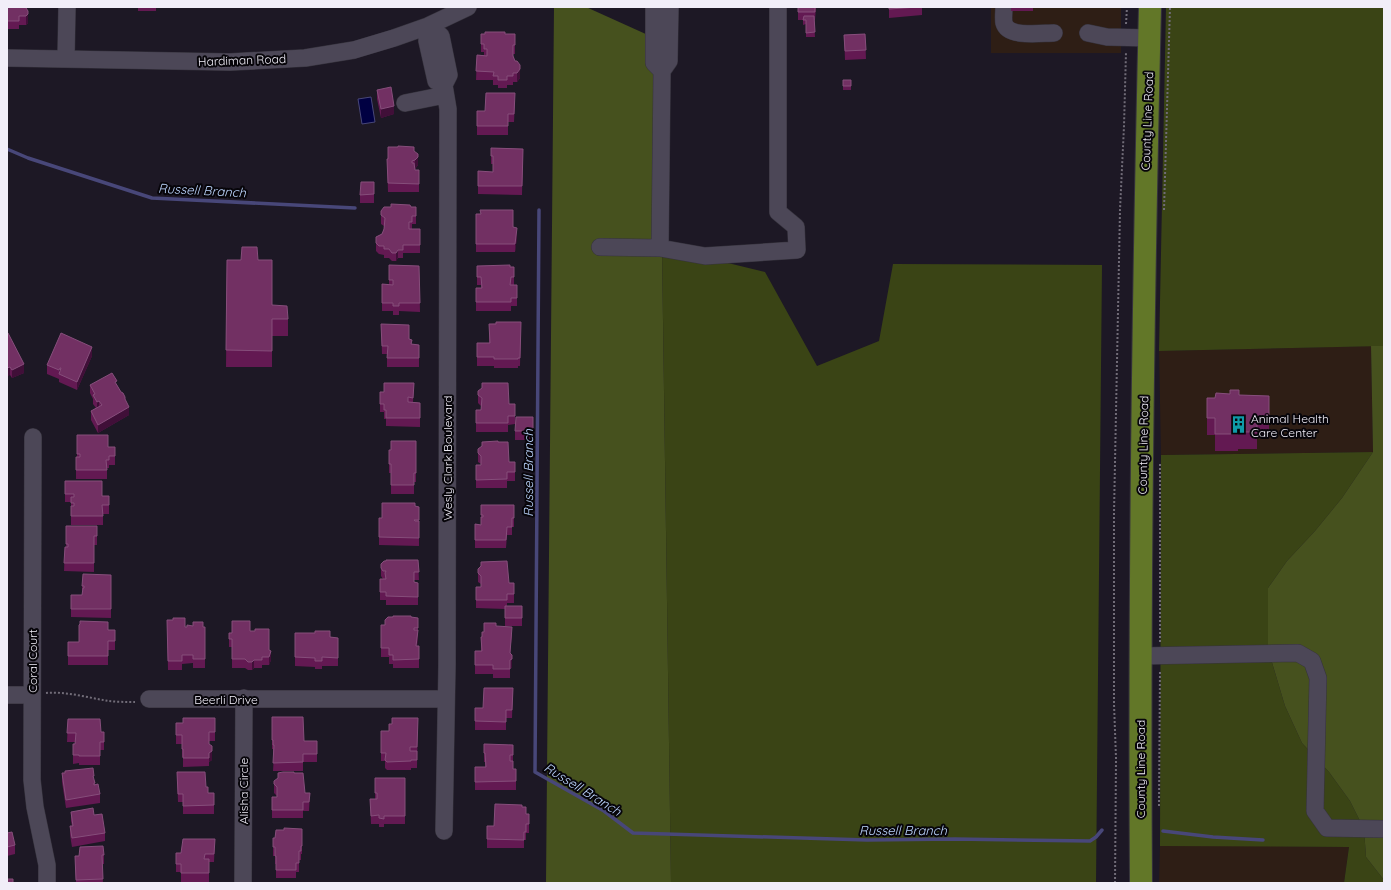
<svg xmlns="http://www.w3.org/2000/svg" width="1391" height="890" font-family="Quicksand,sans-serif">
<rect width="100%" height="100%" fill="#1d1825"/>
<path fill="#2e1e15" d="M991,7H1121V53H991Z
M1371,346L1373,452L1161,455L1159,351Z
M1176,845L1349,847L1344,883H1159L1160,846Z"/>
<path fill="#3a4415" d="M1166,7H1384V346L1159,351Z
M662,247L765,272L817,366L879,341L893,264L1102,265L1096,883H671Z
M1373,452L1342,498L1315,531L1287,561L1268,588V649L1285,706L1302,743L1329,772L1350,801L1364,829L1366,857L1384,880V883H1344L1349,847L1160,846L1161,455Z"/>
<path fill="#46511e" d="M554,7H586L659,40L671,883H546Z
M1371,346H1384V880L1366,857L1364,829L1350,801L1329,772L1302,743L1285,706L1268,649V588L1287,561L1315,531L1342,498L1373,452Z"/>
<path fill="#000042" stroke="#484779" d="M371,97L375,122L362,124L358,99Z"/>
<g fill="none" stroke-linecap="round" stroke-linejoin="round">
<path stroke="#484779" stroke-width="3.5" d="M7,149L28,158L152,198L355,208
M539,210L535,772L604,811L633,833L867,840L955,839L1090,841L1096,837L1102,830
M1163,831L1213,837L1263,840"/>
<defs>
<path id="minor" d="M654,7V63L662,71L669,61L670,7
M1004,7C1004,12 1003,18 1004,23C1008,38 1041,33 1054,33
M428,26L441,36L449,75L444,85L448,109L447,665L444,831
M428,26L427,41L436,81L444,85
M1088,33L1107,37L1149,38
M7,58L230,62L305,58L354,50L394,38L428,26L468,7
M66,59L67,7
M405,103L445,95
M600,247L660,248L662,71
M660,248L705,256L797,250L796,227L778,212V7
M33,437L32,780L35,807L47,865V883
M1140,656L1298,653L1312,661L1318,678L1315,811L1327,828L1384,829
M7,695H32
M149,699H446
M243,883L244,698"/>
<path id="major" d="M1141,883C1139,591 1143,299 1150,7"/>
</defs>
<use href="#minor" stroke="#36333d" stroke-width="18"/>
<use href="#major" stroke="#36333d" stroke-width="24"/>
<path stroke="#716c78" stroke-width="2" stroke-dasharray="2 2" stroke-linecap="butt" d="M1126,24L1127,7
M1164,210L1170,7
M1160,642V462
M46,693C66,691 89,698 109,701C117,702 126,702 135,702
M1159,806L1160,670
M1115,883L1116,758L1114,704V513L1120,210L1124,126L1126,52"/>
<use href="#minor" stroke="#4c4757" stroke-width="17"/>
<use href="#major" stroke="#627728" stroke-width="22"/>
</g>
<path fill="#631952" d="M7,7H26L28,23L26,25H19V29H7Z
M138,7H156V11H138Z
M798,7H816L815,20H814L815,37H806V24L803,25V20H798Z
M889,7H922V15L889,18Z
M1011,7H1033V11H1011Z
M481,34H515V54H513V56L520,78L517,82H513V85H507V88H498V85H493V80H476L477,55H484V52H481Z
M865,34L866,59L845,60L844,35Z
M843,80H851V90H843Z
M377,90L394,114L381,118L377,99Z
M515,101L514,122H508V135H477V111H485Z
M491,148L523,149L522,195L478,194V171L493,172V164H491Z
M414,151L418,165L415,169V170H419V192H388L387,159Z
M374,182V203H360V195Z
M411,207H416V224H412V229H420V253H403V258H398L396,261H392L389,258H384V255L379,254L376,251V237L382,234L384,229V226L381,224V211Z
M476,214L513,227L517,237L515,252H476Z
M227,260H258L272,305L288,319V336H272V367H226Z
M389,265L419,266L420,312L399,311V315H393V311H382V284L389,285Z
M477,266L514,267V285H517V306H511V311H476V288H481V285H477Z
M521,322L520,366H518V368H494V366H477V343H489V324Z
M381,324L409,339L412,344L419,345V367H387V354H382Z
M7,333L24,373L12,378L10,375Z
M92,356L77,390L59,382V378V379L47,374V365Z
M414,383L413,402L420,403V427L386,426V419H384V412H380V392H384Z
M90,385H117L125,400L129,415L98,433L91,420V411L96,408L93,404V399L90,393Z
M478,391L509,404H515V424L508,425V432H476V410H481V406L478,403Z
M1239,395L1269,396V437H1257V449H1238V451H1215V435H1207V398H1215Z
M533,417V440H515V431Z
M77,435L108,447H115V465H109V468H107V479H76V457H77Z
M416,441V482H414V494H391V473H389V450H391Z
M498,442L509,462H515V481H507V488H476V465H481V464L478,462V449Z
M65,481L102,496H109V514H103V525H71V502H65Z
M481,505H514V527H512V535H507L506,548H475V524L481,525Z
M415,506L419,507V546L379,545V518H382Z
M66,526H97V545H94V572L64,571L65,547H66Z
M418,560L419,580H414V582L418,583V605H386V600H380V579H383L381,576V564Z
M481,562L509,583L514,594V603H507V606H522V626H505V609L476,608V587H481V584L478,582V573L481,567Z
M111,575V618L71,617V595H82V586Z
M411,617L418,618V636L417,646H419V668H393V664H389V657H381V625H385Z
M167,620L185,627H205V668H193V663L182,664V670H168Z
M496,626L512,635L510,653L512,663V667L510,669V678H493V674H475V651H481V637H482L484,632Z
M108,630H115V650H108V665H68V642H79Z
M250,631L269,650L271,660L269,665H262V668H254L252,670H248L245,668H232V647H229V633Z
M295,633H315L330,637L338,638V666H322V669H315V667L295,666Z
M513,688L512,718H506V730H475V708H483Z
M272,717L304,741H317V762H303V771H273L274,754H273V749H272Z
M215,718V741H209V744L212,755V760L209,762V766L183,767V757H182V744H176V723H183Z
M418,718L417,768H411V770H387L385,768V761H381V731H389L392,724Z
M68,719L101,732L104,741V750H100V765H79V763L73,764V744H75V742H67Z
M484,744L513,745V769H516V790H475V767H485V762H484Z
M177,772L206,787L208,793H214V814H183V802H178Z
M62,773L94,781L95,785L100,794V803L66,808L62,782Z
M294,773L305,793H310L309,811H303V818H272V797H277V796L274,793V781Z
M375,778H405V824H384V827H379V824H371L370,799H375Z
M522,807L526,814H529V833H526V840H524V848H487V826H494Z
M71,812L94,815L105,833V841L72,847L70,835V826H72L71,821Z
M302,829V854H301V860H299V872H296V878H276V864H275V856H273V838H275Z
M7,833L15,845V854L7,856Z
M215,839L214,862H209V882H181V872H176V853H181Z
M104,855V864H102L103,883H76L75,856Z"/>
<path fill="#400f38" d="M28,14V23L26,25V16Z
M520,69V78L517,82V73Z
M394,106V114L381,118V109Z
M418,157V165L415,169V160Z
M517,228V237L515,252V244Z
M398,250V258L396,261V253Z
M92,347V356L77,390V382Z
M24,364V373L12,378V370Z
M10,367V375L7,377V368Z
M60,368V374H59V379V370Z
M99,401V410L97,411V402Z
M129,407V415L98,433V425Z
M512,627L510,660L512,655V667L510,669V653Z
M418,630V639L416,654V646Z
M271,651V660L269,665V657Z
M254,660V668L252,670V662Z
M212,746V760L209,762V753Z"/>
<path fill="#723063" stroke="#864e7b" d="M7,7H26V8L28,11V14L26,16H19V21H7Z
M798,7H815V12H798Z
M889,7H918L889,9Z
M804,16H814L815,32L806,33V20H803Z
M485,32H505V34H515V45H513V56L515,61H517L520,65V69L517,73H513V76H507V80H498V76H493L494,72L476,71L477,55L487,56V49H484V44H481V34H485Z
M865,34L866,50L845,51L844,35Z
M843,80H851V86H843Z
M391,87L394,106L381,109L377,90Z
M486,93H515L514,114H508V126H477V111H485Z
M398,146L414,147V151L418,154V157L415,160L412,161V163H414L415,170H419V184L388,183L387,159H388V147H398Z
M491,148L523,149L522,186H478V171L493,172V156H491Z
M361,182H374V194L360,195Z
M391,204L410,205L411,207H416V216H412V222H409V229H420V245H403V250H398L396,253H392L389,249H384V246H379L376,243V237L382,234L384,229L385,218L381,215V211L384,207H391Z
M480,210H513V227L517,228L515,244H476V214H481Z
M242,247H257L258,260H272V305L287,306L288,319H272V351L226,350L227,260H241Z
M389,265L419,266L420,303H399V306H393V303H382V284L393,285V280H389Z
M510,265V267H514V277H511L510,285H517V298H511V302H476V288H482L481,277H477V266Z
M496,322H521L520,358H518V359H494V357H477V343H490L489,324H496Z
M381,324L409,325V339L412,340L411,344L419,345V358H387L388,346H382Z
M7,333H8L24,364L12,370L10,367L7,368Z
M61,333L92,347L77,382L59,374L61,368H60L59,370L47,365Z
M112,373L117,381L115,382L121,392L123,393L125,397V399L129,407L98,425L91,411L102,405L99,401L97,402L93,395L95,394L90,385Z
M384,383H414L413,398L408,397V402L420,403V418H386V410H384V404H380V392H384Z
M482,383H508L509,404H515V416H508V423H476V410H481L482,398L478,395V391L482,388Z
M1230,390H1239V395L1269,396V420H1257V432H1238V434H1215V418H1207V398H1215L1216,393L1230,394Z
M516,417H533V431H515Z
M77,435H108V447H115V456H109V460H106L107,470H76V457H80V454H77Z
M391,441H416V473H414V485H391V464H389V450H391Z
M498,441V442H508L509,462H515V472H507V479L476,480V465H481V456L478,453V449L482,446V442Z
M65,481H102V496H109V505H102L103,516H71V506H74V503H71V497H74V494H65Z
M382,503H415V506L419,507V520H414L415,521H419V538L379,537V518H382Z
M481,505H514V518H512V527H507L506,540H475V524L481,525V517H483V515H481Z
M66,526H97V536H94V563H64L65,547H68V544H66Z
M386,560H418L419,572H414V582L418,583V597L386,596V592H380V579H386L385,573L386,571H383L381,568V564L384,561H386Z
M507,561L509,583H514V594H507V600H476V587H481V576L478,573V569L481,566V562Z
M83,574L111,575V609H71V595H82L83,588H84V586H82Z
M505,606H522V618H505Z
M393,616H411V617L418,618V628H414V630H418L416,646H419V659L393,660V655H389V648H381V625H385V620L388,617H393Z
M173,618H185V627H187V625L193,626V622H203V627H205V659H193V655H182V661H168L167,620H173Z
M80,621L108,622V630H115V641H108V656H68V642H79V625L80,624Z
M232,621H250V631H255V629H269V650L271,651L269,657H262V660H254L252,662H248L245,659H232V639H229V633H232Z
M484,623H496V626L512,627L510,653L512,655V659L510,660V669H493V665H475V651H482L481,637H482V632H484Z
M315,631H330V637L338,638V658L322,657V661H315V658L295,657V633H315Z
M484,688H513L512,710H506V722L475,721V708H483Z
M272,717H303L304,741H317V754H303V762L273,763L274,745H273V740H272Z
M183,718H215V732H209V744L212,746V751L209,753V758H183V749H182V735H176V723H183Z
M392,718H418L417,747H410V751H417V760H411V761L387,762L385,760L386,753H381V731H389V724H392Z
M68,719H100L101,732H104V742H100V756H79V755H73V744H75L76,733H67Z
M484,744L513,745V755H510V761H513V769H516V781L475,782V767H486L485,753H484Z
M93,768L94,776H93L95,783H94V785L98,784L100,794L66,800L62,773H65V771Z
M177,772H205L206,787H208V793H214V805L183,806V794H178Z
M283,772H294V773H303L305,793H310L309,802H303V810H272V797H277V787L274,784V781L278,778V773Z
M375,778H405V816H384V819L379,818V815L371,816L370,799H377V793H375Z
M495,804L522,805V807H526V814H529V824H526V832H524V840L487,839V826H494Z
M93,808L94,815L102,814L105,833L72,838L70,826H73L71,812Z
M284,828L302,829V846H301V851H299V863H296V870H276V856H275V847H273V838H275L276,830H284Z
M12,832L15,845L7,847V833Z
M183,839H215L214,854H205L204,859H209V873H181V864H176V853H181Z
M103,846L104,855H102L103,879L76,880L75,856H79L80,847Z
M7,879H13V883H7Z"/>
<defs>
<symbol id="building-bare" viewBox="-9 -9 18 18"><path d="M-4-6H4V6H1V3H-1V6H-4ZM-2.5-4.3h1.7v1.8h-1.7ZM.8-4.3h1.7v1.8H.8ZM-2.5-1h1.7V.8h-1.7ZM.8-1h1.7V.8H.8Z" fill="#0f9aa8" stroke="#07050a" stroke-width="2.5" paint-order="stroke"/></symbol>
</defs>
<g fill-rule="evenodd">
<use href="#building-bare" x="1226" y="412" width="25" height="25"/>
</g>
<g text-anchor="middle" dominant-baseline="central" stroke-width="4" stroke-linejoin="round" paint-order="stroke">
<g font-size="12" fill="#f1eef8" stroke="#07050a">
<text transform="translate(242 60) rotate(-2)">Hardiman Road</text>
<text transform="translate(1147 121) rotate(-88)">County Line Road</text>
<text transform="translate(1143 445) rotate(-89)">County Line Road</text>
<text transform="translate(447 458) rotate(-90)">Wesly Clark Boulevard</text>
<text transform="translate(32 661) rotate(-90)">Coral Court</text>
<text x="226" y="699">Beerli Drive</text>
<text transform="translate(1140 769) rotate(-90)">County Line Road</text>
<text transform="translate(243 791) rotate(-90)">Alisha Circle</text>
</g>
<g font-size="12" fill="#f1eef8" stroke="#07050a" text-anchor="start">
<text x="1251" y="418">Animal Health<tspan x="1251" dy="14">Care Center</tspan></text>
</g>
<g font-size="13" font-style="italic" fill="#bcd5fd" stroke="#07050a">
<text transform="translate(202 190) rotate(3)">Russell Branch</text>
<text transform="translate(528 473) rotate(-90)">Russell Branch</text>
<text transform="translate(583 789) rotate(32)">Russell Branch</text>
<text x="903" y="830">Russell Branch</text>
</g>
</g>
<rect width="1391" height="890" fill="none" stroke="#f1eef8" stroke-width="16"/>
</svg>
